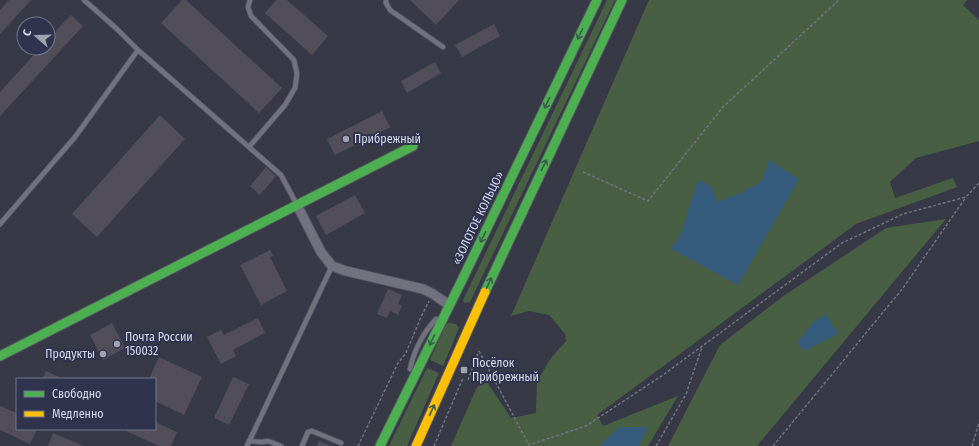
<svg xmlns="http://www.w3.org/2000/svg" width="979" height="446" font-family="'Fira Sans Condensed',sans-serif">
<rect width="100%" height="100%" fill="#373947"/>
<path fill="#495f44" d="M607,0H615L470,302L465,303L463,301L464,298Z
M649,0H967L963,5L979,20V141L916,158L890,182L895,198L953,178L957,187L856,224L597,415L603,426L678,396L648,446H451L477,387L487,382L511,418L536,413L537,381L551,358L567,340L565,338L566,335L549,315L529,311L511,316Z
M946,219L757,446H668L720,345L782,297L886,228Z
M450,323L456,324L459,328L443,366L430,360L446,324Z
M427,368L439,373L407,446H389Z"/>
<path fill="#355c7c" d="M769,160L799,179L738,285L671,249L681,234L698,180L711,186L717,202L741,193L762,181Z
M826,314L838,334L804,351L797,343L813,322Z
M619,427H648L639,446H600Z"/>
<path fill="#524e59" d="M9,0H31L0,34V10Z
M182,0H186L282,88L259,113L161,23Z
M276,0H287L328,36L312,55L265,13Z
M410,0H459L436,25Z
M71,15L83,26L0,116V92L40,48H48V39Z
M494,24L500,36L462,57L455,45Z
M435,62L441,73L407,93L401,81Z
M382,111L390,127L335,155L327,139Z
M160,115L185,139L97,237L72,214Z
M266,167L276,176L260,195L250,186Z
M355,195L365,213L326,235L316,216Z
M270,250L273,256L270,257L287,291L261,305L240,265Z
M388,289L402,295L398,304L402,305L398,315L390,311L387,318L377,314Z
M258,318L265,333L233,350L236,356L221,364L207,337L221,330L224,335Z
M112,323L125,348L103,360L90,335Z
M159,357L202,377L184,415L155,401V379H149Z
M46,371L64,379H42Z
M233,377L249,384L229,425L214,418Z
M0,406L17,413V429H37L30,444L0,430Z
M155,422L177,432L171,446H159L126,431L127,429H155Z
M53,433L84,446H48Z
M319,441L331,446H317Z"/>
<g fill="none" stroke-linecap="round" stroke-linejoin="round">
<defs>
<path id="lane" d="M84,0L117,29L138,50L281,175L297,205
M386,0V3L390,10L443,47
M249,147L285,105L295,88L297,74L294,60L251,16L248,7L250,0
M0,224L75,137L138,50
M410,369C414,351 423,333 436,319
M249,441L262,442L268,441L281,446
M247,446L332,266
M302,446L308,432L312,431L341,443"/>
<path id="street" d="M297,205L321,252L332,266L346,271L423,289L433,294L449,305"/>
<path id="fast" d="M485,292L622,0
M0,356L413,146
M380,446L463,278L597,0"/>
<path id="slow" d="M416,446L485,292"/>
</defs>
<use href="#lane" stroke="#555662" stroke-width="6"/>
<use href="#street" stroke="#555662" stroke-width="11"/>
<use href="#fast" stroke="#555662" stroke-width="11"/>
<use href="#slow" stroke="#555662" stroke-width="11"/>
<path stroke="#71737d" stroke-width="1.5" stroke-dasharray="3 2" stroke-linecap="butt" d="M583,172L648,201L723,107L839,0
M479,351L529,445L586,426L663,375L842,243L903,214L966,197L979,183
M468,380L479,351
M358,446L398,363L406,353L421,317L429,301
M434,446L463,378
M656,446L686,394L702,347
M773,446L903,288L966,197
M972,446L979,423"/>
<use href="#lane" stroke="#71727d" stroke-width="4.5"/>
<use href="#street" stroke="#71727d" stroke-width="9"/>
<use href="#fast" stroke="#4caf50" stroke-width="9"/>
<use href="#slow" stroke="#ffc107" stroke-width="9"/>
</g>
<defs><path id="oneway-shaft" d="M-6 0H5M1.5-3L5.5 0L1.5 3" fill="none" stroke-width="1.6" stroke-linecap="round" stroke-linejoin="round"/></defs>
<g stroke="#3a5e4f">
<use href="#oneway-shaft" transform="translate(580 34) rotate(116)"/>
<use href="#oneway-shaft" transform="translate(547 103) rotate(116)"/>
<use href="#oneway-shaft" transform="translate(544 165) rotate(-65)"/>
<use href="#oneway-shaft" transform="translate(483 237) rotate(116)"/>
<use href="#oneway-shaft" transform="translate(489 283) rotate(-65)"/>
<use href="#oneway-shaft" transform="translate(432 340) rotate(116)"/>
<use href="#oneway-shaft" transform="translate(432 410) rotate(-66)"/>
</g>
<g fill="#a0a2b2" stroke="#30334e" stroke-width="1.5">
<circle cx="346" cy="139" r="4"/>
<circle cx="117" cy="344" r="4"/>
<circle cx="103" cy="354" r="4"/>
<rect x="460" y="366" width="8" height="8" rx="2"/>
</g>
<g text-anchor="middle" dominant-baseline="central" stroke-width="4" stroke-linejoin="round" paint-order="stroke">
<g font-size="12" fill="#d8daec" stroke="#30334e" text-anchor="start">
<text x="354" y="139">Прибрежный</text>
<text x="125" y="337">Почта России<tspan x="125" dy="14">150032</tspan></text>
<text x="95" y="354" text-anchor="end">Продукты</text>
<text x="472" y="363">Посёлок<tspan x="472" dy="14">Прибрежный</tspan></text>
</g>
<g font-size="12" fill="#d8daec" stroke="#30334e">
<text transform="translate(478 218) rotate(-64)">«ЗОЛОТОЕ КОЛЬЦО»</text>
</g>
</g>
<rect x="16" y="378" width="140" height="52" fill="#30334e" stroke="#73768d"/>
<rect x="24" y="391" width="20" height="6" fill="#4caf50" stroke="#73768d"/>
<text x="52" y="398" font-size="12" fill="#d8daec">Свободно</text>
<rect x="24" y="411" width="20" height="6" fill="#ffc107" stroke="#73768d"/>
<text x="52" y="418" font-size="12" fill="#d8daec">Медленно</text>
<g transform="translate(36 36) rotate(290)"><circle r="19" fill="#30334e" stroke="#73768d"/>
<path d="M0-3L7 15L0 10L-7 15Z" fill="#a0a2b2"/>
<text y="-6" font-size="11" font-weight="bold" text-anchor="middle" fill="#d8daec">С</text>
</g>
</svg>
